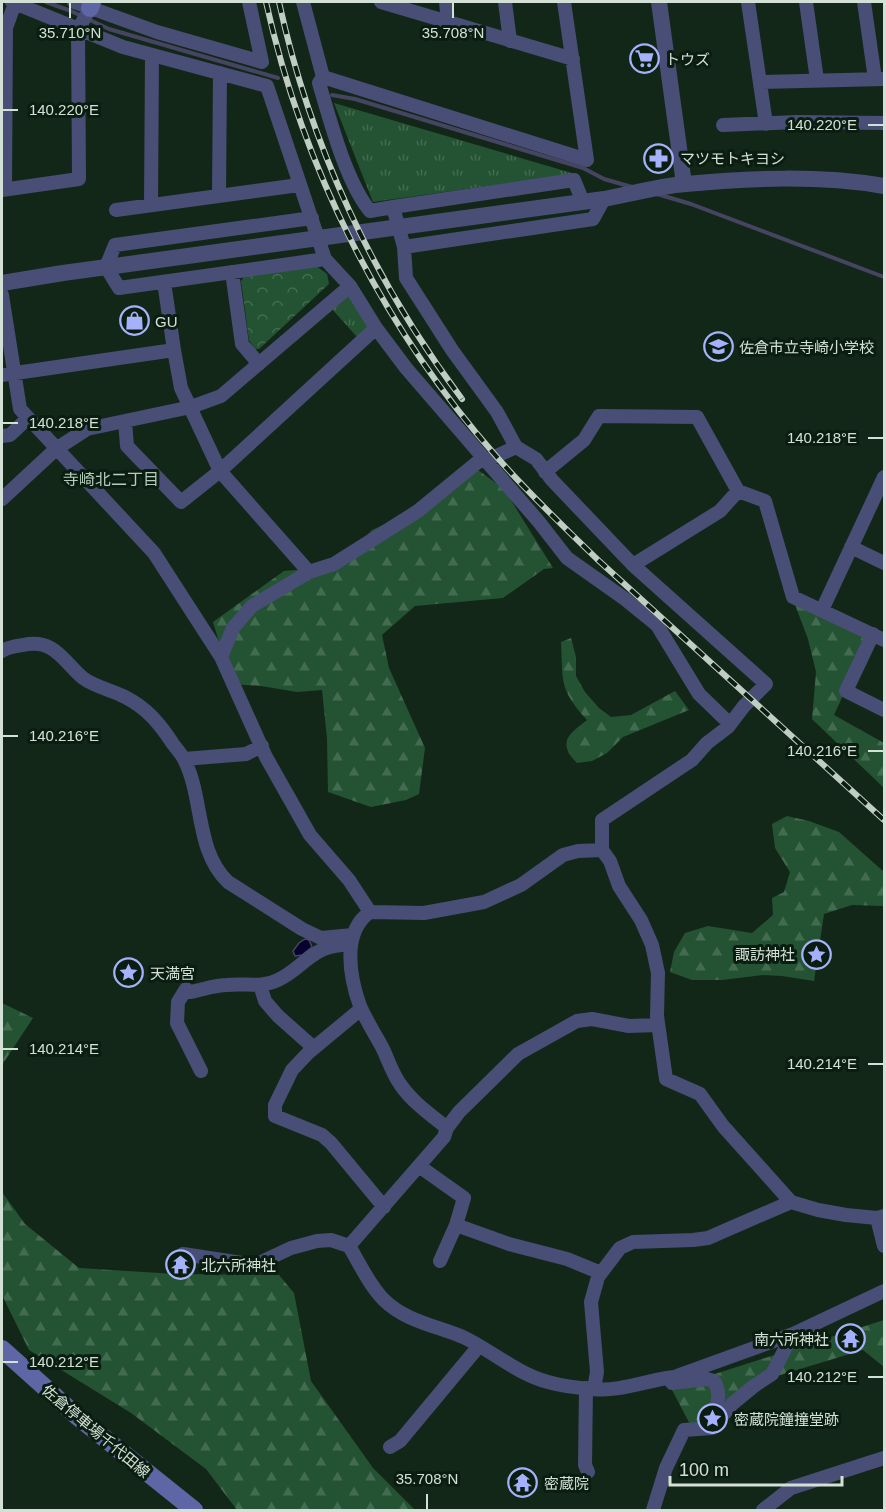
<svg xmlns="http://www.w3.org/2000/svg" width="886" height="1512" font-family="Helvetica,'Noto Sans JP',sans-serif">
<defs>
<pattern id="grass-tufts" width="24" height="20" patternUnits="userSpaceOnUse" patternTransform="scale(1.5)"><rect width="24" height="20" fill="#245333"/><path d="M3 7l-1-3M5 7V3M7 7l1-3M15 17l-1-3M17 17v-4M19 17l1-3" fill="none" stroke="#436b50"/></pattern>
<pattern id="forest-firs" width="22" height="20" patternUnits="userSpaceOnUse" patternTransform="scale(1.5)"><rect width="22" height="20" fill="#245333"/><path d="M5 1l3.5 6h-7zM16 11l3.5 6h-7z" fill="#436b50"/></pattern>
<pattern id="park-crowns" width="20" height="18" patternUnits="userSpaceOnUse" patternTransform="scale(1.5)"><rect width="20" height="18" fill="#245333"/><path d="M2 6a3 3 0 1 1 6 0M12 15a3 3 0 1 1 6 0" fill="none" stroke="#436b50"/></pattern>
</defs>
<rect width="100%" height="100%" fill="#132719"/>
<path fill="url(#grass-tufts)" d="M334,103L575,174L373,202Z
M350,295L370,325L358,338L331,308Z"/>
<path fill="url(#forest-firs)" d="M478,470L504,489L553,568L544,569L503,598L415,606L382,635L389,668L425,748L419,794L406,800L371,807L328,792L327,738L322,690L297,692L261,686L232,684L213,622L284,571L336,567L372,530L421,508Z
M794,602L869,638L834,715L884,743V788L812,719L816,672L808,639Z
M571,638L576,657V676L585,692L599,708L611,717L631,715L675,691L689,710L623,737L607,753L592,761L577,763C557,742 568,735 587,720C559,689 563,682 561,642Z
M787,816L809,821L839,832L884,872V906L852,905L824,914L814,981L782,976L763,975L722,980H692L670,972L674,952L685,933L708,926L752,933L773,915L772,898L784,892L790,872L775,848L772,824Z
M2,1003L33,1018L2,1065Z
M2,1192L25,1224L79,1268L175,1274L279,1275L294,1293L311,1381L373,1468L415,1510H237L206,1469L131,1413L29,1350L2,1295Z
M884,1320V1367L863,1350L754,1383L692,1428L671,1388Z"/>
<path fill="url(#park-crowns)" d="M315,265L327,274L329,284L259,349H255L249,340L241,281L245,276Z"/>
<path fill="#080230" stroke="#454562" stroke-width="1.5" d="M305,939L309,940L312,947L302,955L295,956L293,951L299,943Z"/>
<g fill="none" stroke-linecap="round" stroke-linejoin="round">
<path stroke="#454562" stroke-width="4" d="M46,2L71,11L109,29L278,78
M332,95L355,99L583,168L604,179L632,187
M657,194L691,204L884,277"/>
<path stroke="#484e75" stroke-width="14" d="M12,2L123,47L267,86L325,259L350,286L376,328L406,368L539,522L567,558L625,599L657,625L699,694L730,724
M74,2L157,32L262,62L249,2
M303,2L323,77L587,160L564,2
M381,2L573,59
M446,2L448,22
M505,2L510,41
M748,2L766,124
M806,2L817,80
M864,2L875,79
M323,77L319,83C330,120 346,182 370,211L393,207L404,247L406,278L452,350L497,412L516,447L536,459L552,480L633,565L766,684L744,706L728,727L707,743L692,760L602,820V850L610,861L619,886L641,920L652,945L658,973L657,1016L666,1079L700,1094L723,1126L791,1202L818,1210L846,1215L877,1218L884,1216
M760,82L884,79
M723,125L797,122L884,123
M5,189L6,28L15,3
M2,190L79,179L78,30L90,8
M219,195L220,73
M151,205L152,55
M393,207L574,180L583,202
M116,210L299,185
M312,218L115,245L106,267L119,288L325,259
M404,247L593,219L604,199
M232,272L242,344L259,364
M2,295L20,409L154,553L221,657L266,757L310,835L349,880L370,912
M174,350L181,388L220,471L309,572
M2,375L174,350L164,282
M125,421L127,446L181,502L220,471L376,328
M2,436L10,435L28,418
M545,472L584,440L599,416L697,417L738,491L720,511L633,565
M738,491L765,501L793,597L884,640
M2,499L56,449L87,429L191,407L221,396L350,286
M851,547L884,563
M822,610L884,477
M873,634L846,691L884,710
M2,651C8,647 16,646 23,645C54,638 63,661 83,678C95,687 112,690 125,697C147,708 160,724 173,744C177,749 181,754 184,759C204,798 195,851 228,882L302,929L321,938L353,935
M221,657L233,628L252,606L309,572L334,564L418,511L479,461L490,459L516,447
M184,759L246,754L262,746
M602,850L578,851L563,855L521,885L484,902L424,913L370,912C341,932 350,978 360,1006C366,1020 375,1034 382,1047C388,1059 392,1073 400,1084C412,1102 431,1115 447,1128L459,1112L518,1054L577,1021L592,1019L629,1026L658,1025
M260,985L265,1001L278,1016L314,1048
M361,1009L309,1052L292,1070L275,1105V1116L322,1135L331,1143L384,1207
M201,1071L177,1023L178,1002L186,989L190,992C202,990 215,985 227,985C244,983 262,988 278,980C303,968 311,947 342,945
M419,1166L464,1198L456,1225L440,1261
M877,1218L884,1246
M456,1225L509,1244L567,1259L601,1273
M349,1246C360,1264 369,1285 384,1300C405,1321 437,1326 463,1337C491,1350 517,1374 548,1382C562,1386 578,1388 593,1389C621,1392 647,1380 674,1377L793,1334L884,1291
M183,1254L255,1265L291,1248L317,1241L331,1240L349,1246L444,1137L447,1128
M672,1383L707,1379L714,1381C722,1394 718,1413 705,1421
M586,1388L585,1465L588,1472
M594,1389L597,1372L591,1302L598,1277L620,1248L633,1242L693,1240L708,1238L791,1202
M390,1447L400,1441L479,1346
M653,1510L666,1468L684,1430L712,1428L732,1404L754,1386L772,1374L793,1334
M763,1510L791,1488L884,1458"/>
<path stroke="#484e75" stroke-width="16" d="M659,2L684,184
M2,283L63,273L604,199C631,194 658,186 686,184C751,178 819,175 884,186"/>
<path stroke="#5e66a5" stroke-width="18" d="M90,8L92,2
M2,1349L78,1417L194,1510"/>
<defs>
<path id="rail" d="M266,2C303,168 383,328 496,456C528,493 563,526 598,560L884,820
M279,2C310,145 374,282 462,399"/>
</defs>
<use href="#rail" stroke="#bfcdc3" stroke-width="6"/>
<use href="#rail" stroke="#0a1d10" stroke-width="4" stroke-dasharray="11" stroke-linecap="butt"/>
</g>
<path fill="none" stroke="#d3e0d6" stroke-width="2" d="M70,18V3M453,18V3M3,110H18M868,125H883M3,423H18M868,438H883M3,736H18M868,751H883M3,1049H18M868,1064H883M3,1362H18M868,1377H883M427,1509V1494"/>
<defs>
<symbol id="supermarket-ring" viewBox="-11 -11 22 22"><circle r="9.5" fill="#0a1d10" stroke="#a6b1fc" stroke-width="1.5"/><path d="M-6-5.5h2.5l.6 2H6L4.5 2H-2.5L-4.4-4H-6ZM-1.5 3.2a1.3 1.3 0 1 0 .1 0ZM3 3.2a1.3 1.3 0 1 0 .1 0Z" fill="#a6b1fc"/></symbol>
<symbol id="pharmacy-ring" viewBox="-11 -11 22 22"><circle r="9.5" fill="#0a1d10" stroke="#a6b1fc" stroke-width="1.5"/><path d="M-2-6h4v4h4v4h-4v4h-4v-4h-4v-4h4Z" fill="#a6b1fc"/></symbol>
<symbol id="shop-ring" viewBox="-11 -11 22 22"><circle r="9.5" fill="#0a1d10" stroke="#a6b1fc" stroke-width="1.5"/><path d="M-5-2.5h2.3a2.7 3.5 0 0 1 5.4 0H5L5.5 6h-11ZM-1.5-2.5h3a1.5 2.3 0 0 0-3 0Z" fill="#a6b1fc"/></symbol>
<symbol id="school-ring" viewBox="-11 -11 22 22"><circle r="9.5" fill="#0a1d10" stroke="#a6b1fc" stroke-width="1.5"/><path d="M0-5L7-2L0 1L-7-2ZM-4 1L0 2.5L4 1V4Q0 6-4 4Z" fill="#a6b1fc"/></symbol>
<symbol id="sight-ring" viewBox="-11 -11 22 22"><circle r="9.5" fill="#0a1d10" stroke="#a6b1fc" stroke-width="1.5"/><path d="M0-6L1.8-2.2L6-1.7L2.9 1.2L3.7 5.4L0 3.3L-3.7 5.4L-2.9 1.2L-6-1.7L-1.8-2.2Z" fill="#a6b1fc"/></symbol>
<symbol id="temple-ring" viewBox="-11 -11 22 22"><circle r="9.5" fill="#0a1d10" stroke="#a6b1fc" stroke-width="1.5"/><path d="M0-6L5-2H3V0L6.5 2.5H4V6H1.5V3h-3V6H-4V2.5H-6.5L-3 0V-2H-5Z" fill="#a6b1fc"/></symbol>
</defs>
<g fill-rule="evenodd">
<use href="#supermarket-ring" x="628" y="42" width="33" height="33"/>
<use href="#pharmacy-ring" x="642" y="142" width="33" height="33"/>
<use href="#shop-ring" x="118" y="304" width="33" height="33"/>
<use href="#school-ring" x="702" y="330" width="33" height="33"/>
<use href="#sight-ring" x="800" y="938" width="33" height="33"/>
<use href="#sight-ring" x="112" y="956" width="33" height="33"/>
<use href="#temple-ring" x="164" y="1248" width="33" height="33"/>
<use href="#temple-ring" x="834" y="1322" width="33" height="33"/>
<use href="#sight-ring" x="696" y="1402" width="33" height="33"/>
<use href="#temple-ring" x="506" y="1466" width="33" height="33"/>
</g>
<g text-anchor="middle" dominant-baseline="central" stroke-width="6" stroke-linejoin="round" paint-order="stroke">
<g font-size="15" fill="#d3e0d6" stroke="#0a1d10" text-anchor="start">
<text x="665" y="59">トウズ</text>
<text x="680" y="158">マツモトキヨシ</text>
<text x="155" y="321">GU</text>
<text x="739" y="347">佐倉市立寺崎小学校</text>
<text x="795" y="954" text-anchor="end">諏訪神社</text>
<text x="150" y="973">天満宮</text>
<text x="201" y="1265">北六所神社</text>
<text x="829" y="1339" text-anchor="end">南六所神社</text>
<text x="734" y="1419">密蔵院鐘撞堂跡</text>
<text x="544" y="1483">密蔵院</text>
</g>
<g font-size="15" fill="#d3e0d6" stroke="#0a1d10">
<text transform="translate(96 1431) rotate(40)">佐倉停車場千代田線</text>
</g>
<g font-size="16" fill="#b4ccba" stroke="#0a1d10">
<text x="111" y="479">寺崎北二丁目</text>
</g>
</g>
<g font-size="15" text-anchor="middle" fill="#d3e0d6" stroke="#0a1d10" stroke-width="6" stroke-linejoin="round" paint-order="stroke">
<text x="70" y="38">35.710°N</text>
<text x="453" y="38">35.708°N</text>
<text x="64" y="115">140.220°E</text>
<text x="822" y="130">140.220°E</text>
<text x="64" y="428">140.218°E</text>
<text x="822" y="443">140.218°E</text>
<text x="64" y="741">140.216°E</text>
<text x="822" y="756">140.216°E</text>
<text x="64" y="1054">140.214°E</text>
<text x="822" y="1069">140.214°E</text>
<text x="64" y="1367">140.212°E</text>
<text x="822" y="1382">140.212°E</text>
<text x="427" y="1484">35.708°N</text>
</g>
<rect width="886" height="1512" fill="none" stroke="#d3e0d6" stroke-width="6"/>
<path d="M670 1476v9h172v-9" fill="none" stroke="#d3e0d6" stroke-width="3"/>
<text x="679" y="1476" font-size="18" fill="#d3e0d6" stroke="#0a1d10" stroke-width="4.5" paint-order="stroke">100 m</text>
</svg>
